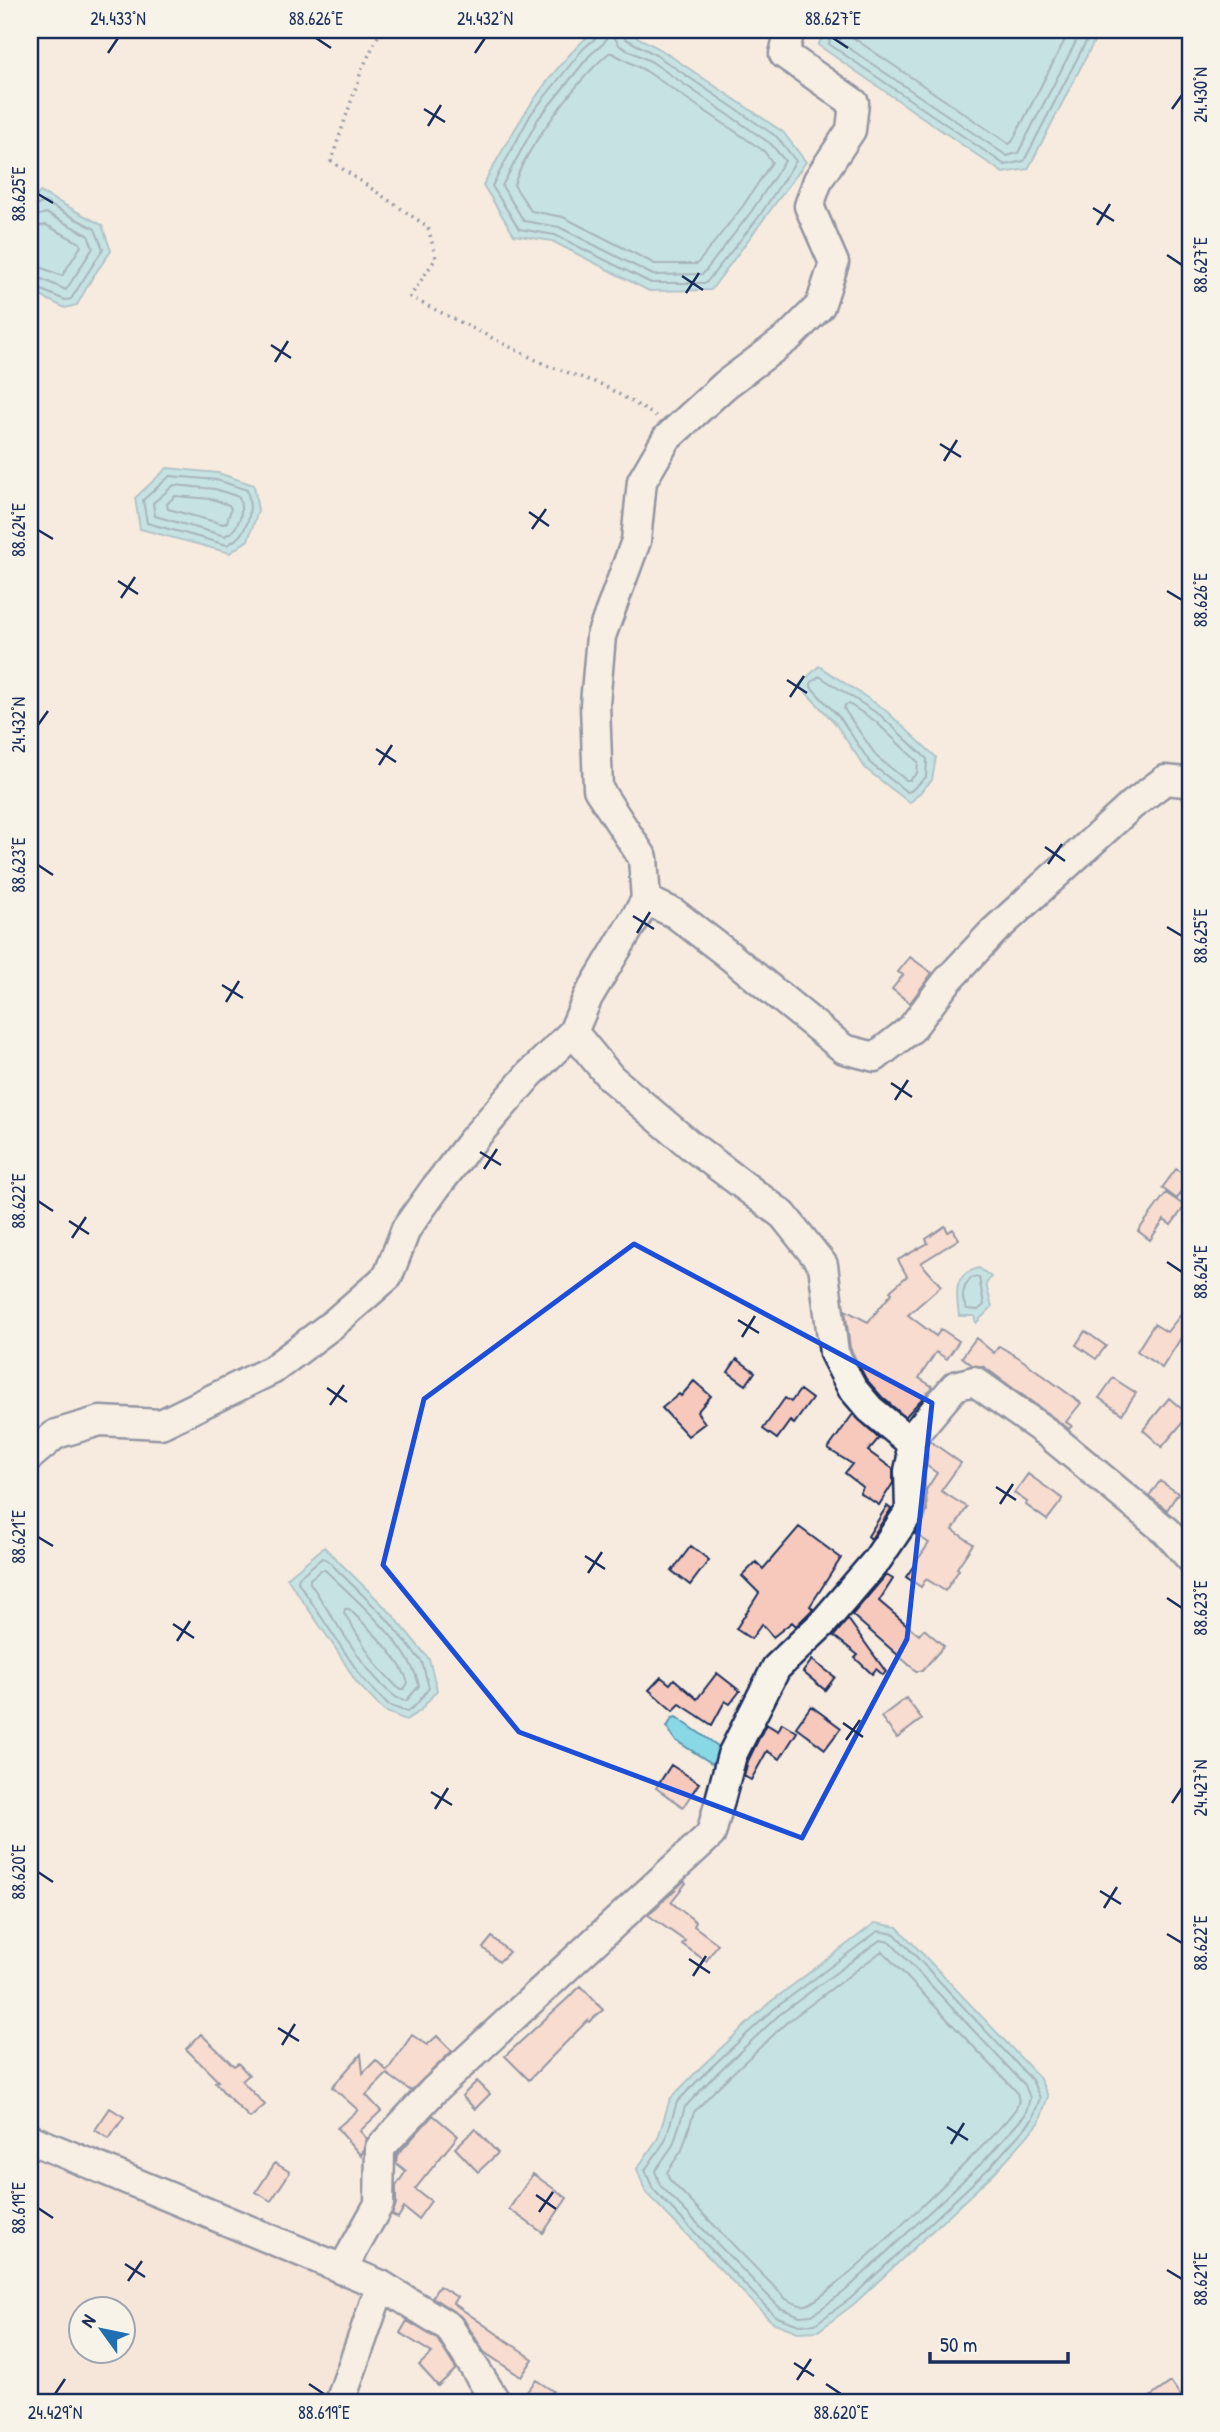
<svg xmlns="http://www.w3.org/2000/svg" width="1220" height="2432" font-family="'Patrick Hand',sans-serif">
<rect width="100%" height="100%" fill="#f7ebdf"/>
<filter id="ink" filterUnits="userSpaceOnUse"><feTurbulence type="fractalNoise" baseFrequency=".0143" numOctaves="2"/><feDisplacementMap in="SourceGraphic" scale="14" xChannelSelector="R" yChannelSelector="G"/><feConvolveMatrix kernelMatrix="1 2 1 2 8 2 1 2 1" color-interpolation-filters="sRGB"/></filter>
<g filter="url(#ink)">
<path fill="#f3ddd2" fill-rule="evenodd" d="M30,2155L365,2297L326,2402H30ZM80,2310H122V2352H80Z"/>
<path fill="#89d8e6" stroke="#5d94b0" stroke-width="2" d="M595,30H624L660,49L783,132L806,162L711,290L649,291L552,241L514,235L483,185C514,129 546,72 595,30Z
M826,30H1100L1028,169L1003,173L818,45Z
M40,192L102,225L111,251L92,278L77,305L65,308L30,291V205Z
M167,468L218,473L254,485L258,511L248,540L230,553L140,529L135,498Z
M819,666L884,709L936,757L932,780L910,803L866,769L835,723L799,685Z
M979,1268L991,1277L986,1284L992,1307L976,1323L974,1316H959C956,1293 952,1275 979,1268Z
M324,1547L392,1614L429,1659L437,1690L420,1711L406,1720L384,1711L356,1682L338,1652L287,1578Z
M676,1717L718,1746L726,1755L716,1766L675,1740L667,1727L672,1718Z
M875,1923L897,1927L1039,2077L1048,2096L1039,2123L995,2172L854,2304L818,2331L798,2332L772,2322L646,2193L637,2169L658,2138L670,2099L701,2067L769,2003Z"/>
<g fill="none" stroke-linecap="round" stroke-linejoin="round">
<path stroke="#477394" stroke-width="2" d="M599,30L597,37L583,49L531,114L492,186L519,229L555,235L651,283H706L758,218L796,161L777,137L656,55L626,39L622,30
M831,30L829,44L1005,165L1024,161L1092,30
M840,30V42L1007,156L1018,153L1082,30
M851,30L852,37L1009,144L1012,142L1070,30
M612,34L620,46L652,62L771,144L785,161L751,212L703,274L653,275L559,227L524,221L502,186L538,119L590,55L604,43L608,35Z
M609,53H612L646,71L764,151L772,162L743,206L697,264H655L563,217L531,211L514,185C524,150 580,77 609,53Z
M30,209L44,202L95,229L103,249L71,299L65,300L30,285
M30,218L46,213L88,235L93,248L66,290L37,277L30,276
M30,228L46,225L80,243L81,246L62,276L40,267L30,266
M170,476L217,480L247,490C254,512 248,535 227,545L147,523L143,500Z
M174,485L215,489L239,497C244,512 240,529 225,536L155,516L153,503Z
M175,496L212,499L229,505L231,509L227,522L223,524L168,509L167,504Z
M819,676L880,715L927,759L926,777L911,791L907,792L871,764L841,719L811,687V683Z
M849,704L875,721L918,762L917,773L910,780H906L877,757L844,709L845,705Z
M979,1277L984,1305L978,1310L967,1309C960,1298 963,1287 971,1278Z
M322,1558L326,1559L386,1618L422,1662L429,1688L416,1705L407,1712L388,1705L362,1678L298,1582L299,1577Z
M321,1570H325C355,1599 411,1646 419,1686L406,1701C379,1699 328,1608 310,1583V1579Z
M345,1609H349C368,1628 401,1657 408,1683L404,1689H399L377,1666L344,1613Z
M878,1931L895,1934L1032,2080L1040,2098L1032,2120L990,2167L850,2299L815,2324L799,2325L775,2316L653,2189L645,2170L665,2141L677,2102L706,2072L774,2009Z
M880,1940L890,1942L1025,2085L1030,2098L1025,2115L984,2161L844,2292L812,2315L800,2316L780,2308L660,2185L655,2171L673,2145L685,2107L712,2078L779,2015Z
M882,1951L1016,2091C1020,2098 1019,2105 1014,2111C997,2136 827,2301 806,2305C800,2307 792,2302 786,2299L669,2179L667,2172L682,2150L694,2112L720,2085L786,2023Z"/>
</g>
<path fill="#f7c9bc" stroke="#1b2f5e" stroke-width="2" d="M910,957L932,973L910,1003L892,989L903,975L898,972Z
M1176,1169L1190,1178L1177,1199L1162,1188Z
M1166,1193L1185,1206L1171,1225L1164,1220L1150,1240L1138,1231Z
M945,1226L948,1232L953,1229L959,1239L921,1263L941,1286L908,1315L936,1336L941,1329L959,1341L947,1359L936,1352L919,1378L933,1387L905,1417L882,1397L866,1379L850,1348L845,1310L868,1322L892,1293L890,1291L907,1276L898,1260L928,1243L926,1239Z
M1190,1303V1345L1181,1338L1162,1368L1137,1351L1154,1324L1167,1332Z
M1085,1331L1106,1346L1096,1359L1076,1345Z
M976,1338L994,1353L999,1346L1018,1357L1081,1403L1066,1422L1072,1426L1069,1429L984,1367L972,1365L962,1357Z
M737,1359L755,1372L746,1385L728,1372Z
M1113,1378L1136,1393L1122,1414L1099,1398Z
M694,1381L711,1396L697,1412L705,1423L688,1436L662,1408L679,1394L681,1396Z
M800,1390L812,1399L794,1424L790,1421L777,1439L763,1429L785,1398L791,1402Z
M1169,1398L1189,1415L1162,1447L1143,1430Z
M853,1414L879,1438L868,1451L893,1469V1483L879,1505L860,1493L863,1487L845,1473L852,1464L828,1449Z
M930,1441L961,1463L941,1491L967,1507L953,1530L973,1544L957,1568L959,1570L945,1591L926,1579L921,1587L906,1577L929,1543L915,1534L924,1520L927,1511L926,1490L937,1473L927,1466V1446Z
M1028,1474L1063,1499L1047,1520L1026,1505L1027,1502L1014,1493Z
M1160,1481L1178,1493L1167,1510L1149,1496Z
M887,1506L891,1509L871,1539L868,1536Z
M799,1527L841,1558L810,1606L813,1609L796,1626L792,1622L773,1637L762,1624L751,1639L736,1629L759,1593L742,1576L756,1562L763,1569Z
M691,1546L709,1560L690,1585L672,1571Z
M886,1575L893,1579L879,1601L919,1635L924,1629L944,1646L922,1671H916L852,1615Z
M848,1619L886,1672L883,1675L876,1669L872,1674L855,1658L858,1655L834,1636Z
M812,1660L835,1677L825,1690L803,1672Z
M717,1673L740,1691L730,1704L725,1701L712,1725L680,1704L673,1711L649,1690L661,1677L670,1684L674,1679L697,1699Z
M906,1698L922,1719L897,1738L881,1717Z
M811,1706L841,1728L825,1749L796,1727Z
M782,1723L797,1732L780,1759L767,1751L751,1780L744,1776L748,1761L766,1724L778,1731Z
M671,1765L699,1783L683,1807L656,1788Z
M684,1881L686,1883L671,1902L696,1922L694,1926L718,1944L706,1961L682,1944L685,1941L648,1915Z
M492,1937L509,1952L499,1962L483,1948Z
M581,1986L603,2010L589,2022L588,2020L529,2080L505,2056Z
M201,2034L234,2066L238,2063L249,2075L242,2081L265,2105L250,2118L226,2095L215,2082L218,2081L186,2049Z
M412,2035L427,2045L437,2036L452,2051L411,2091L387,2074L366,2095L381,2111L360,2131L367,2139L361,2156L337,2128L358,2110L332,2087L361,2054L363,2073L376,2060L387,2071Z
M477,2081L490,2094L475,2109L462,2096Z
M110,2108L124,2117L109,2139L95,2130Z
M433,2115L458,2136L415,2189L431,2201L418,2219L404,2208L398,2218L392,2215L396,2204V2186L406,2171L396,2163L397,2155Z
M475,2129L498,2153L478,2172L455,2148Z
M275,2163L290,2172L271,2201L256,2192Z
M533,2174L567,2198L543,2233L509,2209Z
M439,2286L457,2297L453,2303L533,2359L521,2377L484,2352L463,2318L432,2297Z
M407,2321L437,2339L456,2369L438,2386L419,2365L432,2353L400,2333Z
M536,2380L553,2391L545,2402H540L526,2393Z
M1171,2382L1185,2402H1143Z"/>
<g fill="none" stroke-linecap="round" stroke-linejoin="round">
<defs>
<path id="minor" d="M646,900L674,913L725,952L844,1049L875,1057L911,1029L948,980L993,932L1132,805L1165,780L1185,782L1190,785
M573,1032L611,1078L690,1145L783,1215L823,1265L834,1353L852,1388L870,1409L909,1441
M30,1456L56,1434L100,1421L161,1424L272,1370L333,1324L388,1276L406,1229L436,1187L471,1142L529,1075L573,1032L588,997L646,900L643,858L598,789L595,704L601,636L636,541L642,481L667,438L725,385L790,336L820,306L834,263L809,206L818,180L851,130L854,103L784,54L790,30
M30,2139L381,2285L449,2327L496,2402
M342,2270L379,2204L380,2148L434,2090L711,1834L732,1755L776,1668L823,1623L877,1560L910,1511L909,1471L912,1457L909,1441L955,1386L974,1381L1046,1432L1166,1531L1190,1558
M340,2402L381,2285"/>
</defs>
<use href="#minor" stroke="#1b2f5e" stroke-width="33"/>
<path stroke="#1b2f5e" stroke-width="3.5" stroke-dasharray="2 5" stroke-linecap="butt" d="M381,30L362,69L331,161L428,227L436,258L410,297L546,365L603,385L656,416"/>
<use href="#minor" stroke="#f7f3e8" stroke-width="28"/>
</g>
</g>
<path d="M0 0H1220V2432H0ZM634,1244L932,1403L907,1639L802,1838L519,1732L383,1565L424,1399Z" fill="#f7ebdf" fill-opacity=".55" fill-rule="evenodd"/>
<path fill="none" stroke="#1d4ed8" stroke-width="5" stroke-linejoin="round" d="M634,1244L932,1403L907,1639L802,1838L519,1732L383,1565L424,1399Z"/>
<path fill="none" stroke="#1b2f5e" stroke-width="2.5" d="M316,38L331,48M833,38L848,48M108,53L118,38M475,53L485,38M424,109L445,122M1172,109L1182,95M428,126L441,105M38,194L53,203M1093,208L1114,221M1097,225L1110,204M1167,255L1182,265M682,276L703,290M686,293L699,273M271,345L291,358M275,362L288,341M940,444L961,457M944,461L957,440M529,512L549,526M532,529L546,509M38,530L53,539M118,581L138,594M1167,591L1182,600M121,598L135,577M787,680L807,693M790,697L804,676M38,725L48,711M376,749L396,762M379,765L392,745M1045,847L1065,861M1048,864L1062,844M38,865L53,875M633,916L654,929M1167,927L1182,936M637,933L650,912M222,985L243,998M226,1002L239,981M891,1083L912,1097M895,1100L908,1080M480,1152L501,1165M484,1169L497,1149M38,1201L53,1211M69,1221L89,1234M72,1238L86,1217M1167,1262L1182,1272M738,1320L759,1333M742,1337L755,1316M327,1388L347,1402M330,1405L344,1385M996,1487L1016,1500M1000,1504L1013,1484M38,1537L53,1546M585,1556L605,1569M588,1573L602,1552M1167,1598L1182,1608M173,1624L194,1638M177,1641L190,1621M843,1723L863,1737M846,1740L860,1720M431,1792L452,1805M1172,1803L1182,1788M435,1809L448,1788M38,1872L53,1882M1100,1891L1121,1904M1104,1908L1117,1887M1167,1934L1182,1943M689,1959L710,1973M693,1976L706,1956M278,2028L299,2041M282,2045L295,2024M947,2127L968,2140M951,2144L964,2123M536,2195L556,2209M38,2208L53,2218M539,2212L553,2192M125,2264L145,2277M1167,2270L1182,2279M128,2281L142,2261M794,2363L814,2376M797,2380L811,2359M309,2384L324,2394M826,2384L841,2394M55,2394L65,2379"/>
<rect width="1220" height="2432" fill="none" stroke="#f7f3e8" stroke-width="77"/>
<g transform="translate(102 2330) rotate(303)"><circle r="33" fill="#f7f3e8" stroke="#9fa5b1" stroke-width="2"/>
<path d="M0-5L12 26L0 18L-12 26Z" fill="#1f6fb2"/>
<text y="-10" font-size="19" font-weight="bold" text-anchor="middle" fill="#1b2f5e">N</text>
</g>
<path d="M930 2352v10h138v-10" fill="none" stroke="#1b2f5e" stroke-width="3.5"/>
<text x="940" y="2352" font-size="21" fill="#1b2f5e" stroke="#f7f3e8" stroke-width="5" paint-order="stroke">50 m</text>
<rect x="38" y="38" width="1144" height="2356" fill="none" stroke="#1b2f5e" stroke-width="2.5"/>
<g font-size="18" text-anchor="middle" fill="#1b2f5e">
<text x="118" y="25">24.433°N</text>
<text x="316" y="25">88.626°E</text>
<text x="485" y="25">24.432°N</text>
<text x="833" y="25">88.627°E</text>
<text transform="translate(1201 95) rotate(-90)" y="6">24.430°N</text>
<text transform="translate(19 194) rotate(-90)" y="6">88.625°E</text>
<text transform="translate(1201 265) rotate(-90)" y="6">88.627°E</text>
<text transform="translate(19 530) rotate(-90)" y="6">88.624°E</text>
<text transform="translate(1201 600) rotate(-90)" y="6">88.626°E</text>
<text transform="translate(19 725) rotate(-90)" y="6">24.432°N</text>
<text transform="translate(19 865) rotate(-90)" y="6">88.623°E</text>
<text transform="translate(1201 936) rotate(-90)" y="6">88.625°E</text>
<text transform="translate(19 1201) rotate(-90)" y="6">88.622°E</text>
<text transform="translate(1201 1272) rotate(-90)" y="6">88.624°E</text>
<text transform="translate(19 1537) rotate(-90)" y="6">88.621°E</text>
<text transform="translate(1201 1608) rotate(-90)" y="6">88.623°E</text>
<text transform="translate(1201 1788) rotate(-90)" y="6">24.427°N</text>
<text transform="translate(19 1872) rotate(-90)" y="6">88.620°E</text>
<text transform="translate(1201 1943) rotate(-90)" y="6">88.622°E</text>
<text transform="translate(19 2208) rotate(-90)" y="6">88.619°E</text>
<text transform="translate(1201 2279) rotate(-90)" y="6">88.621°E</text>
<text x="55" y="2419">24.429°N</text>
<text x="324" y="2419">88.619°E</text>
<text x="841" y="2419">88.620°E</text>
</g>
</svg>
